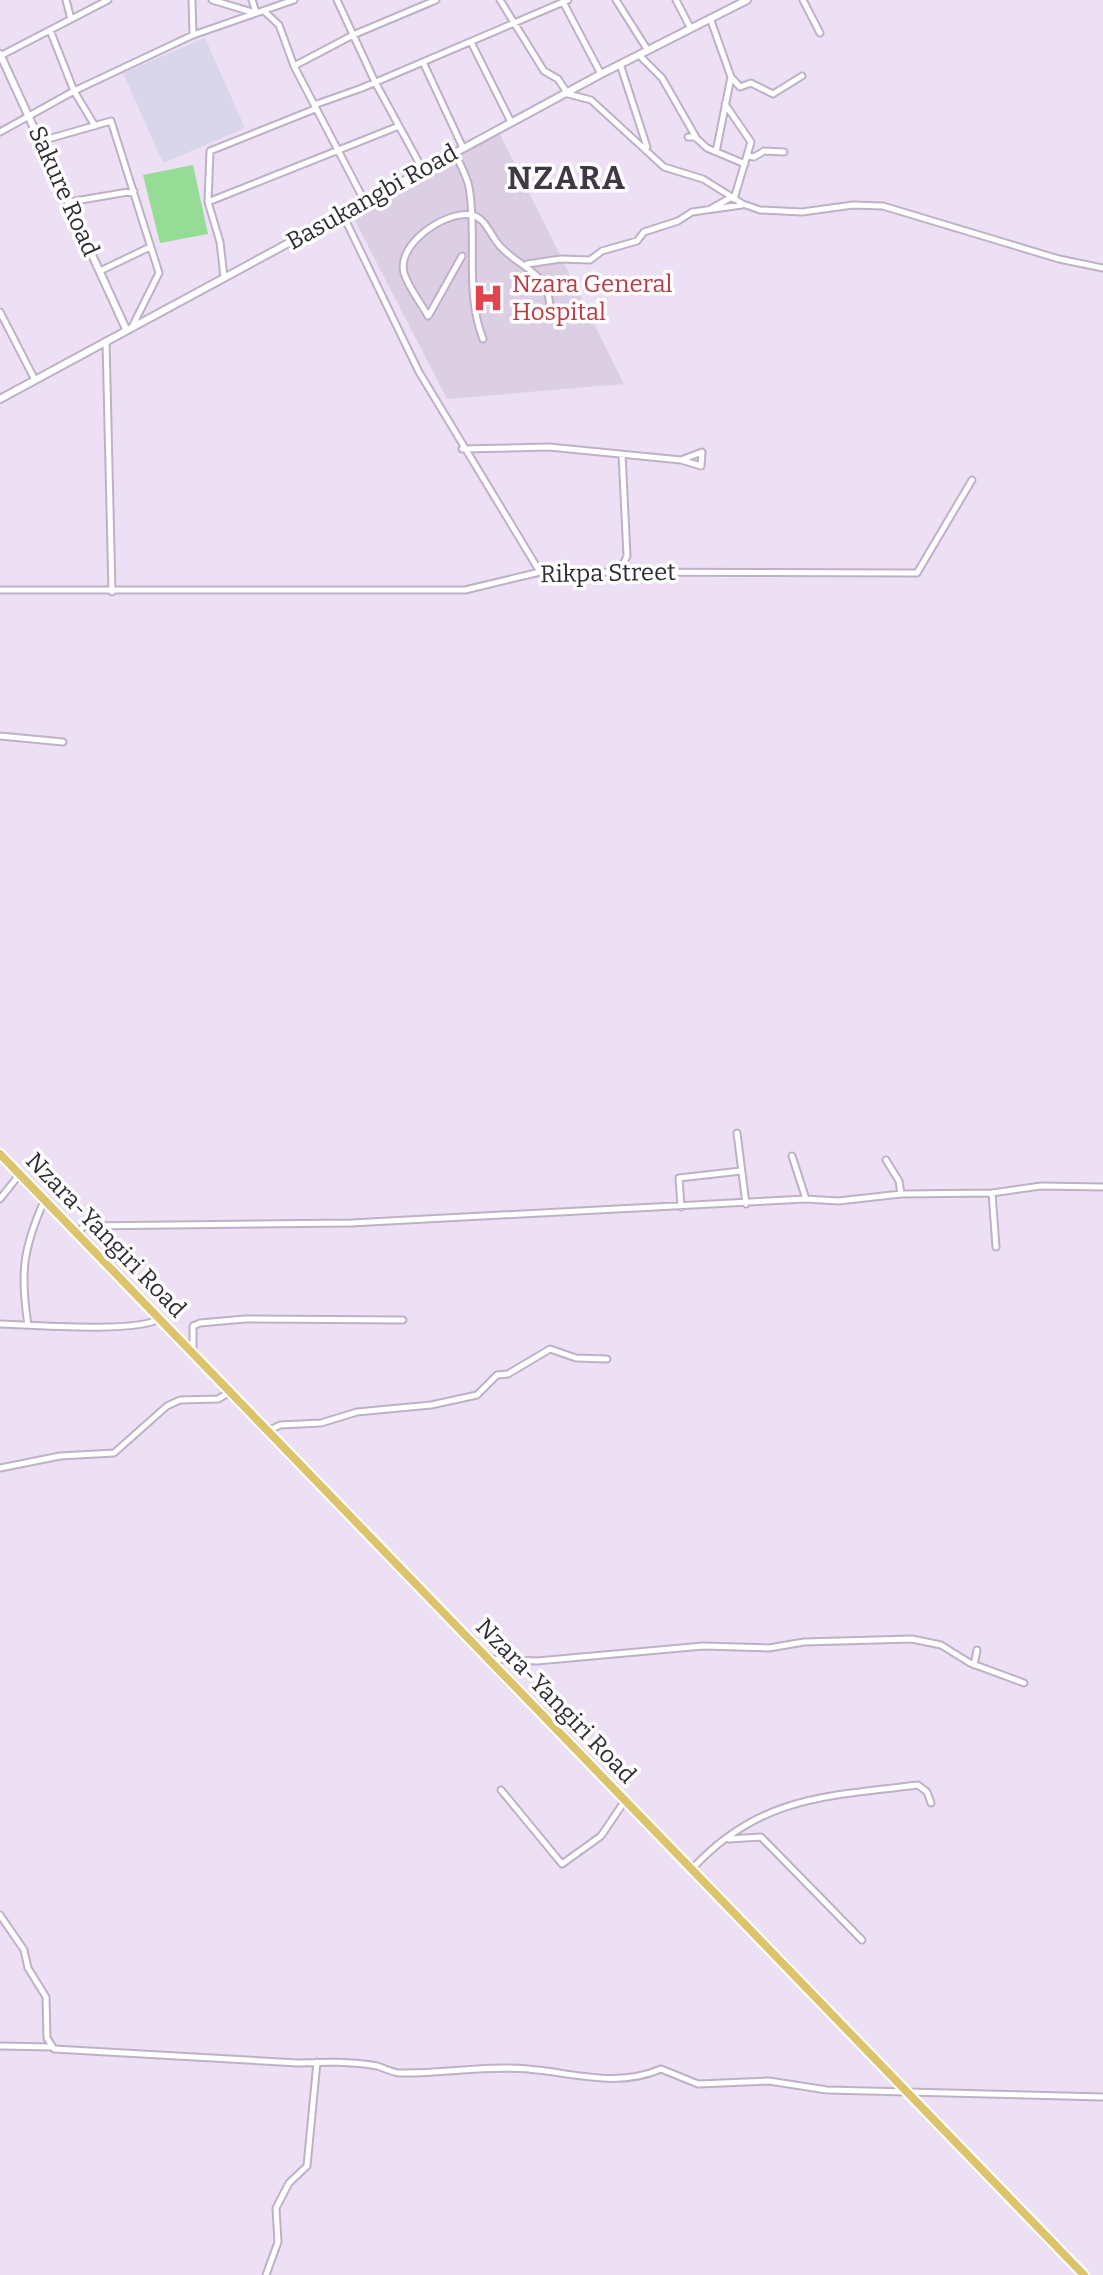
<svg xmlns="http://www.w3.org/2000/svg" width="1103" height="2275" font-family="Bitter,serif">
<rect width="100%" height="100%" fill="#ede0f5"/>
<path fill="#d9d5ea" d="M205,38L245,128L163,163L123,73Z"/>
<path fill="#dccfe3" d="M499,132L624,384L447,399L351,213Z"/>
<path fill="#96db96" d="M193,165L208,234L160,243L143,175Z"/>
<g fill="none" stroke-linecap="round" stroke-linejoin="round">
<defs>
<path id="minor" d="M66,0L71,19
M192,0L193,35
M212,0L255,13
M252,0L256,12
M337,0L375,82L423,170
M500,0L544,71L558,79L568,94L591,100L664,167L703,179L743,204L760,210L802,212L853,205L883,206L1059,259L1103,268
M616,0L647,49
M676,0L690,27
M803,0L820,33
M563,2L601,74
M264,11L279,25L294,66L365,202
M710,18L731,77L716,152
M50,30L74,91L95,126
M471,42L511,122
M639,55L662,78L697,139
M0,56L108,0
M423,62L463,148
M620,64L647,147
M294,66L353,35L436,0
M731,77L740,87L751,83L773,94L802,76
M725,104L751,142L734,199
M314,105L362,88L568,0
M0,132L74,91L193,35L294,0
M688,137H695L707,148L745,164
M41,141L111,121L159,273L133,325
M455,152C459,163 467,176 469,187C478,237 464,290 483,339
M748,156L754,157L764,151L784,152
M69,202L134,191
M208,202L399,126
M712,208L732,197
M343,215L419,372L540,572
M527,264L561,259L590,260L602,251L637,241L644,232L678,221L692,212L742,205
M100,271L150,247
M224,277L220,242L208,202L210,151L315,109
M0,312L35,380
M429,315L462,256
M428,316C421,303 408,287 404,273C396,244 446,210 472,215C486,218 491,237 500,246C522,271 555,272 549,317
M106,341L112,592
M462,449L549,447L681,460L701,466L702,452L681,460
M620,571L627,556L622,454
M0,590H465L540,572L917,573L972,480
M0,736L63,742
M737,1133L746,1204
M792,1156L806,1199
M886,1160L899,1181L901,1194
M992,1193L996,1247
M0,1199L19,1175
M681,1207L679,1178L741,1171
M76,1234L84,1226L351,1223L806,1199L838,1201L901,1194L992,1193L1041,1186L1103,1187
M0,1324C29,1325 139,1333 158,1319
M28,1325C20,1273 23,1249 44,1201
M193,1353V1326L200,1323L245,1319L403,1320
M268,1431L280,1425L321,1423L357,1412L431,1405L477,1395L497,1375L508,1374L550,1349L576,1358L607,1359
M0,1468L60,1456L114,1453L167,1406L180,1400L218,1399L230,1392
M489,1659L537,1661L703,1646L769,1648L804,1642L912,1639L941,1645L970,1663L1024,1683
M974,1665L977,1650
M501,1790L562,1864L601,1836L624,1802
M729,1839L761,1837L862,1940
M692,1869C759,1796 827,1796 918,1785L927,1792L931,1803
M0,1915L24,1950L28,1968L46,1997L47,2038L54,2049L298,2063C324,2062 351,2061 377,2066C385,2068 392,2073 400,2073C443,2074 485,2065 528,2069C574,2073 617,2088 661,2069L698,2084L769,2081L827,2090L1103,2097
M0,2046L51,2047
M266,2275L278,2242L276,2208L289,2183L307,2166L317,2062"/>
<path id="tertiary" d="M0,54L126,329
M0,399L601,74L747,0"/>
<path id="primary" d="M0,1154L1084,2275"/>
</defs>
<use href="#minor" stroke="#beb1c5" stroke-width="9"/>
<use href="#tertiary" stroke="#beb1c5" stroke-width="10"/>
<use href="#primary" stroke="#fff" stroke-width="12"/>
<use href="#minor" stroke="#fff" stroke-width="5"/>
<use href="#tertiary" stroke="#fff" stroke-width="6"/>
<use href="#primary" stroke="#dcc46c" stroke-width="8"/>
</g>
<defs>
<symbol id="hospital-bare" viewBox="-9 -9 18 18"><path d="M-5-5h3v3.5h4V-5h3V5h-3V1.5h-4V5h-3Z" fill="#e0444e" stroke="#fff" stroke-width="2.5" paint-order="stroke"/></symbol>
</defs>
<g fill-rule="evenodd">
<use href="#hospital-bare" x="466" y="276" width="44" height="44"/>
</g>
<g text-anchor="middle" dominant-baseline="central" stroke-width="7" stroke-linejoin="round" paint-order="stroke">
<g font-size="24" fill="#312c34" stroke="#fff">
<text transform="translate(64 191) rotate(66)">Sakure Road</text>
<text transform="translate(372 197) rotate(-29)">Basukangbi Road</text>
<text transform="translate(608 573) rotate(-1)">Rikpa Street</text>
<text transform="translate(106 1235) rotate(46)">Nzara-Yangiri Road</text>
<text transform="translate(556 1701) rotate(46)">Nzara-Yangiri Road</text>
</g>
<g font-size="24" fill="#be3a42" stroke="#fff" text-anchor="start">
<text x="512" y="284">Nzara General<tspan x="512" dy="28">Hospital</tspan></text>
</g>
<g font-size="32" font-weight="bold" letter-spacing="2" fill="#423747" stroke="#fff">
<text x="567" y="178">NZARA</text>
</g>
</g>
</svg>
